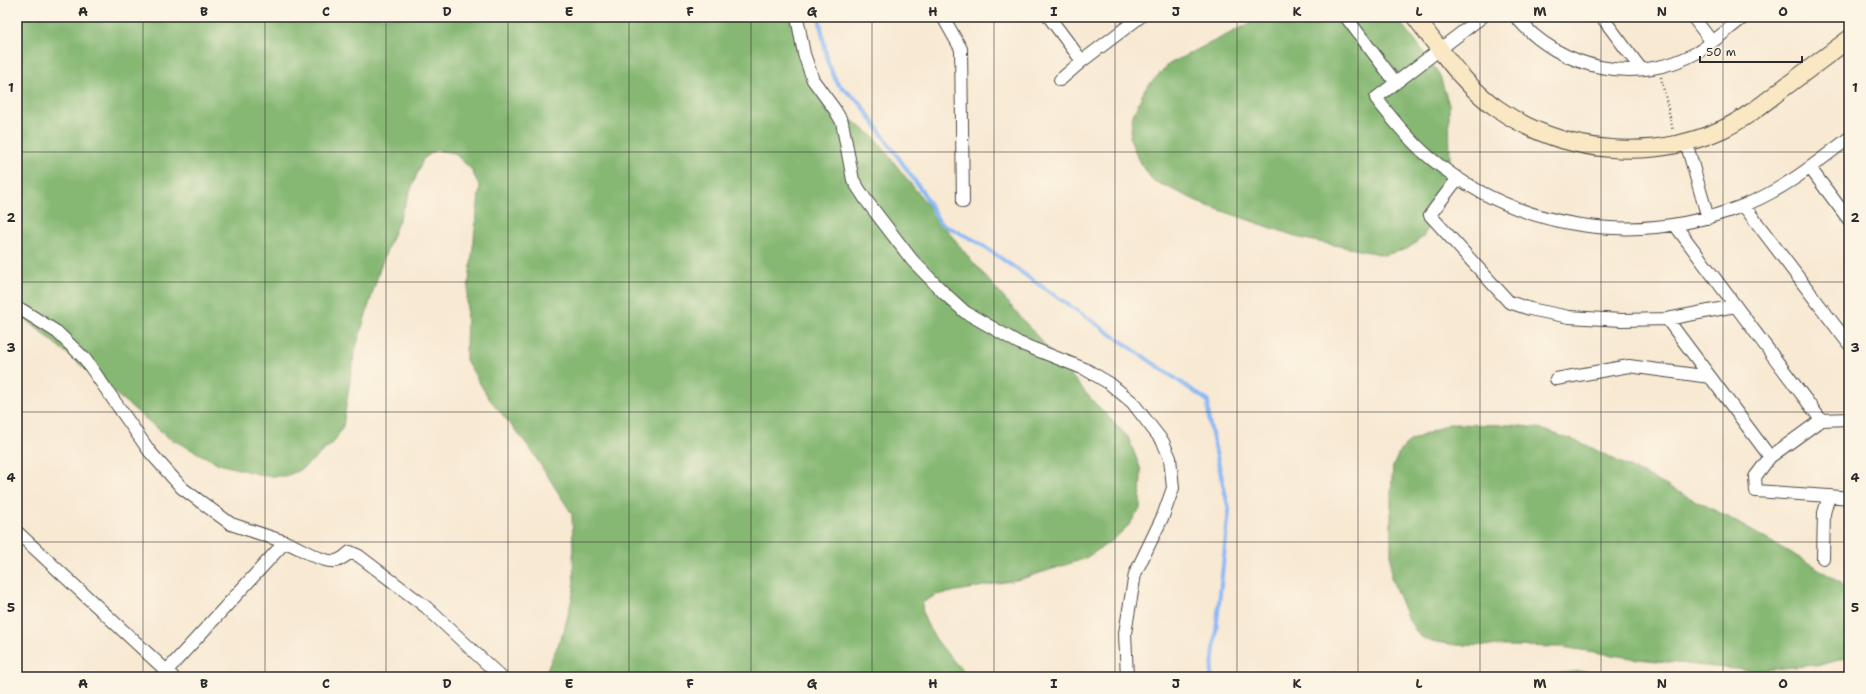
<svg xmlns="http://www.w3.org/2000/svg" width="1866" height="694" font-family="'Shantell Sans',sans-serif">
<rect width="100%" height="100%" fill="#fcf5e5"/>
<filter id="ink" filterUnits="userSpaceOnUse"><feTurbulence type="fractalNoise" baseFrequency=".025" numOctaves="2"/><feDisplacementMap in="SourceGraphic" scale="8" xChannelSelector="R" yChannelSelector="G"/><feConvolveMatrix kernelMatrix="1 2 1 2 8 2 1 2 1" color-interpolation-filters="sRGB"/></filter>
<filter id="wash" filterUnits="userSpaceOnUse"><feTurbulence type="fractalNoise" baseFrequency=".012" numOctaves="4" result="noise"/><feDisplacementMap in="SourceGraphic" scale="16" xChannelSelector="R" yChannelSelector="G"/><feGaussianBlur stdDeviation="0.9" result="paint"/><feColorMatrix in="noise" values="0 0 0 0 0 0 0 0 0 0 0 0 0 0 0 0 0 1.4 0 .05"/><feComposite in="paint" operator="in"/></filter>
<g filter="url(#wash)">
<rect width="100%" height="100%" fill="#f8e9d3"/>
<path fill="#86b873" stroke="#58724f" d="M27,17H794L824,99L874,137L966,254L1093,401L1128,437L1141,470L1140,509L1129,525L1113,540L1084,559L1021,579L936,595L922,603C921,629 952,658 968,677H544L564,631L574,590L572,514L529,447L488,397L466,360L467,298L480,187L471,169L454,153L436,150L423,159L381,265L354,354L343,426L334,442L302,469L286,476H266L219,464L169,438L17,312V25Z
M1262,17H1389L1403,26L1424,52L1439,74L1449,105L1450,169L1431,224L1422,238L1407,249L1384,255L1304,239L1208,206L1152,180L1137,157L1130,138L1133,115L1145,89L1169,64Z
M1449,424L1512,425L1538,428L1584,444L1722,514L1819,569L1843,585L1849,592V657L1824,664L1755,671L1638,659L1562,647L1456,645L1426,640L1418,634L1407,617L1391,577V492L1393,466L1399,453L1410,441Z
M1579,671L1657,677H1530Z"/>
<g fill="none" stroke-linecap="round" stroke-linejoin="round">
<path stroke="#8bbaf6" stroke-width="4" d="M819,17L828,63L837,83L860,103L924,194L940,223L976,241L1208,401L1209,421L1229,510L1211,677"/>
</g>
</g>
<g filter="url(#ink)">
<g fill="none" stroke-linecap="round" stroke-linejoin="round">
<defs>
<path id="street" d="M797,17L804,54L813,80L835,110L842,122L853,180L866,200L912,260L943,292L965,312L1019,343L1085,369L1109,383L1132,402L1163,442L1170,458L1173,488L1163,516L1135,574L1125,633L1127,677
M943,17L961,49L963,202
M1049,17L1082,61L1140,17
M1346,17L1396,83
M1482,17L1376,98C1392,119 1409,140 1429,157C1517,230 1635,248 1742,206C1782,191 1815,164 1849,138
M1516,17C1560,70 1638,86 1698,52C1714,42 1729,28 1744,17
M1602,17L1641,69
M1693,17L1712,42
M1060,80L1082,61
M1686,142L1708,218
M1810,168L1849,220
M1458,178L1430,215L1509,302L1530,309L1569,317L1622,320L1667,319L1735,306
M1744,206L1849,344
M1675,225L1821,420
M17,310H22L57,332L85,359L150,452L182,488L231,524L285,542
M1667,319L1770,457L1821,420L1849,419
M1556,379L1629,366L1710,377
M1770,457L1755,477L1756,491L1829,496L1824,513L1823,558
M1829,496L1849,498
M17,532L173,677
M161,677L285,542C300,547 325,566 339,560C343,558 347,555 350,552L359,556L426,607L501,677"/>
<path id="secondary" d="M1415,17C1440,49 1464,86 1498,109C1563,154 1651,162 1723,129C1744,119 1763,104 1781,90C1804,73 1826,56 1849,39"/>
</defs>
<use href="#street" stroke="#4a4844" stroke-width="14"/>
<use href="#secondary" stroke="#4a4844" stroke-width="19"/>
<path stroke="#4a4844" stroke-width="2.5" stroke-dasharray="1 3" stroke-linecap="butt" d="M1661,77L1673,131"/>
<use href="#street" stroke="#fff" stroke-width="12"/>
<use href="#secondary" stroke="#fae7c3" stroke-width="17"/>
</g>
</g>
<path fill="none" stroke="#2b2b2b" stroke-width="1" stroke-opacity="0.55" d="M143,17V677M265,17V677M386,17V677M508,17V677M629,17V677M751,17V677M872,17V677M994,17V677M1115,17V677M1237,17V677M1358,17V677M1480,17V677M1601,17V677M1723,17V677M17,152H1849M17,282H1849M17,412H1849M17,542H1849"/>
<rect width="1866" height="694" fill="none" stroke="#fcf5e5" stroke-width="44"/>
<path d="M1700 56v6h102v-6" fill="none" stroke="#2b2b2b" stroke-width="2"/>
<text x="1706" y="56" font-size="12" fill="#2b2b2b" stroke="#fcf5e5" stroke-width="3" paint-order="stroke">50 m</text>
<rect x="22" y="22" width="1822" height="650" fill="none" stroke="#2b2b2b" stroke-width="1.5"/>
<g font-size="13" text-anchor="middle" font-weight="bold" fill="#2b2b2b">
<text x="83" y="16">A</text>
<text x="204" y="16">B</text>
<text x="326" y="16">C</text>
<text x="447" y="16">D</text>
<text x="569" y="16">E</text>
<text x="690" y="16">F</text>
<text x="812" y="16">G</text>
<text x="933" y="16">H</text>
<text x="1054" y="16">I</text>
<text x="1176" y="16">J</text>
<text x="1297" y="16">K</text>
<text x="1419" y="16">L</text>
<text x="1540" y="16">M</text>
<text x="1662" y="16">N</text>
<text x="1783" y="16">O</text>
<text x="11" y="92">1</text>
<text x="1855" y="92">1</text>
<text x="11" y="222">2</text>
<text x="1855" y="222">2</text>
<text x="11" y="352">3</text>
<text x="1855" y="352">3</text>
<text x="11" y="482">4</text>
<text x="1855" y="482">4</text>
<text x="11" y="612">5</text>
<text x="1855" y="612">5</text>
<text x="83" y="688">A</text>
<text x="204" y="688">B</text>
<text x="326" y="688">C</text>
<text x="447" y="688">D</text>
<text x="569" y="688">E</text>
<text x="690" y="688">F</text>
<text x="812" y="688">G</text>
<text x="933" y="688">H</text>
<text x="1054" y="688">I</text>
<text x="1176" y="688">J</text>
<text x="1297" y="688">K</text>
<text x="1419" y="688">L</text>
<text x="1540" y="688">M</text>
<text x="1662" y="688">N</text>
<text x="1783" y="688">O</text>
</g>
</svg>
